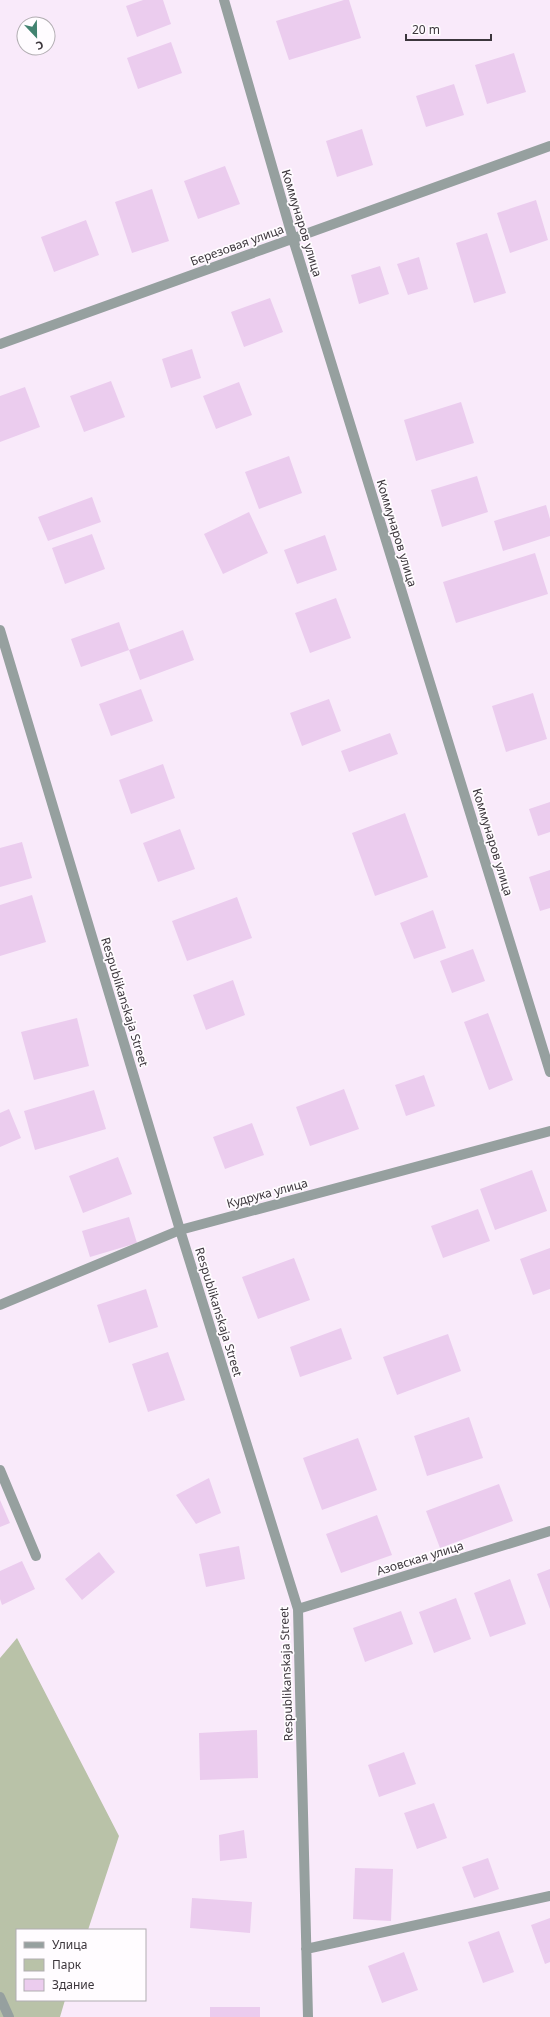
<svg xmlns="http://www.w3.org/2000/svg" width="550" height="2017" font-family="'Noto Sans',sans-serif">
<rect width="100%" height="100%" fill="#f9eafa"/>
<path fill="#b9c2a8" d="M17,1638L119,1836L88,1930H17V2000H65L60,2017H0V1658Z"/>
<path fill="#ebccee" d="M143,0H163L171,24L137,37L126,6Z
M344,0H349L361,38L289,60L276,21Z
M171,42L182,73L138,89L127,58Z
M514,53L526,92L487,104L475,65Z
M454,84L464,115L426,127L416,96Z
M362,129L373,165L337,177L326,141Z
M225,166L240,204L198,219L184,181Z
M152,189L169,241L132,253L115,202Z
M536,200L548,240L510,253L497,213Z
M86,220L99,255L54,272L41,237Z
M487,233L506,293L474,303L456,243Z
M419,257L428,289L408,295L397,264Z
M380,266L389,294L359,304L351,275Z
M270,298L283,332L244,347L231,312Z
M192,349L201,378L171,388L162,359Z
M111,381L125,417L84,432L70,396Z
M239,382L252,415L216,429L203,396Z
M25,387L40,427L0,442V396Z
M461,402L474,443L416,461L404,420Z
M289,456L302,493L259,509L245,472Z
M477,476L488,512L442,527L431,490Z
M92,497L101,522L48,541L38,517Z
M546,505L550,519V536L503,551L494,521Z
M249,512L268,553L223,574L204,534Z
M92,534L105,569L65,584L52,548Z
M325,535L337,570L297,584L284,550Z
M535,553L548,594L456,623L443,582Z
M336,598L351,638L310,653L295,613Z
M119,622L129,650L81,667L71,639Z
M183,630L194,660L140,680L129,650Z
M141,689L153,721L111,736L99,704Z
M533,693L547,739L506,752L492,706Z
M329,699L341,731L302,746L290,713Z
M390,733L398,754L349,772L341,751Z
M163,764L175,798L131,814L119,780Z
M550,802V832L538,836L529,809Z
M405,813L428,877L375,896L352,833Z
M180,829L195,869L158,882L143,843Z
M22,842L32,878L0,887V848Z
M550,870V908L540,911L529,877Z
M32,895L46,942L0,956V905Z
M237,897L252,938L187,961L172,921Z
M433,910L446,948L414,959L400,923Z
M473,949L485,981L452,993L440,961Z
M233,980L245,1015L206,1030L193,995Z
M488,1013L513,1080L489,1090L464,1022Z
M77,1018L89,1066L34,1080L21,1032Z
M424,1075L435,1106L406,1116L395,1085Z
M344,1089L359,1129L310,1146L296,1107Z
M94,1090L106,1129L35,1150L24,1111Z
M9,1109L21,1138L0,1147V1113Z
M252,1123L264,1155L225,1169L213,1137Z
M118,1157L132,1194L83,1213L69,1176Z
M532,1170L547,1211L495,1230L480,1189Z
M478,1209L490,1241L443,1258L431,1226Z
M129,1217L137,1243L90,1257L82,1231Z
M550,1248V1289L533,1295L520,1259Z
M294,1258L310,1300L258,1319L242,1277Z
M146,1289L158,1327L109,1343L97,1305Z
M341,1328L352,1359L300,1377L290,1347Z
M448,1334L461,1371L397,1395L383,1357Z
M168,1352L185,1400L148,1412L132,1364Z
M469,1417L483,1458L427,1476L414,1436Z
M358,1438L377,1490L322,1510L303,1458Z
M209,1478L221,1513L196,1524L176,1495Z
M499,1484L513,1521L440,1548L426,1511Z
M0,1500L10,1523L0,1527Z
M377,1515L392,1555L341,1573L326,1534Z
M239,1546L245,1579L206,1587L199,1554Z
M99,1552L115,1572L82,1600L65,1579Z
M22,1561L35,1589L2,1605L0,1599V1571Z
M550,1569V1609L537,1574Z
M510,1579L526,1624L490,1637L474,1593Z
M456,1598L471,1639L434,1653L419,1612Z
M401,1611L413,1644L365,1662L353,1628Z
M257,1730L258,1778L200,1780L199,1733Z
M404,1752L416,1784L379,1797L368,1765Z
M434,1803L447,1838L417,1849L404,1813Z
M244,1830L247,1858L220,1861L219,1835Z
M488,1858L499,1889L474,1898L462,1867Z
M355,1868L393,1869L391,1921L353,1919Z
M192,1898L252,1902L250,1933L190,1928Z
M550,1918V1962L545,1964L531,1925Z
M499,1931L514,1972L483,1983L468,1942Z
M404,1952L418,1990L382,2003L368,1966Z
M210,2007H260V2017H210Z"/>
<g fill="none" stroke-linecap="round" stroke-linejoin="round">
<path stroke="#96a09f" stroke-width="10" d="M224,0L293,239L550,1072
M0,344L550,146
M0,630L180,1230L298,1609L308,2017
M0,1305L180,1230L550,1131
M0,1470L36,1556
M298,1609L550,1531
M306,1949L550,1896
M0,1997L9,2017"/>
</g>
<g text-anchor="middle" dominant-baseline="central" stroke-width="3.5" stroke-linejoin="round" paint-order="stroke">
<g font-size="12" fill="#3c363c" stroke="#fffcff">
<text transform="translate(302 223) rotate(73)">Коммунаров улица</text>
<text transform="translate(237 245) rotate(-20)">Березовая улица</text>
<text transform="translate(397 533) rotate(73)">Коммунаров улица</text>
<text transform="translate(493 842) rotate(73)">Коммунаров улица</text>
<text transform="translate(125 1002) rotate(73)">Respublikanskaja Street</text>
<text transform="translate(267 1193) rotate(-15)">Кудрука улица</text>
<text transform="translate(219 1312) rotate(73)">Respublikanskaja Street</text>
<text transform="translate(420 1558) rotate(-17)">Азовская улица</text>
<text transform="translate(286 1674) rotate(-92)">Respublikanskaja Street</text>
</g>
</g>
<rect x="16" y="1929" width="130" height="72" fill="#fffcff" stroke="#b1adb1"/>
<rect x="24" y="1942" width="20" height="6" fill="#96a09f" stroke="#b1adb1"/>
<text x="52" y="1949" font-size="12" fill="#3c363c">Улица</text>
<rect x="24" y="1959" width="20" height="12" fill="#b9c2a8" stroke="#b1adb1"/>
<text x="52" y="1969" font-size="12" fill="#3c363c">Парк</text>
<rect x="24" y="1979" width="20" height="12" fill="#ebccee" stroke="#b1adb1"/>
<text x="52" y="1989" font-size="12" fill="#3c363c">Здание</text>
<g transform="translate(36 36) rotate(158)"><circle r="19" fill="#fffcff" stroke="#b1adb1"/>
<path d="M0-3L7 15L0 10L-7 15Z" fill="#428270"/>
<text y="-6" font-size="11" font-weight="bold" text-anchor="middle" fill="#3c363c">С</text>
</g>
<path d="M406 34v6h85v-6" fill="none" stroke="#3c363c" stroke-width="2"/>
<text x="412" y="34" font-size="12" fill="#3c363c" stroke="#fffcff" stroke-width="3" paint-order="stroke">20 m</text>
</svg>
